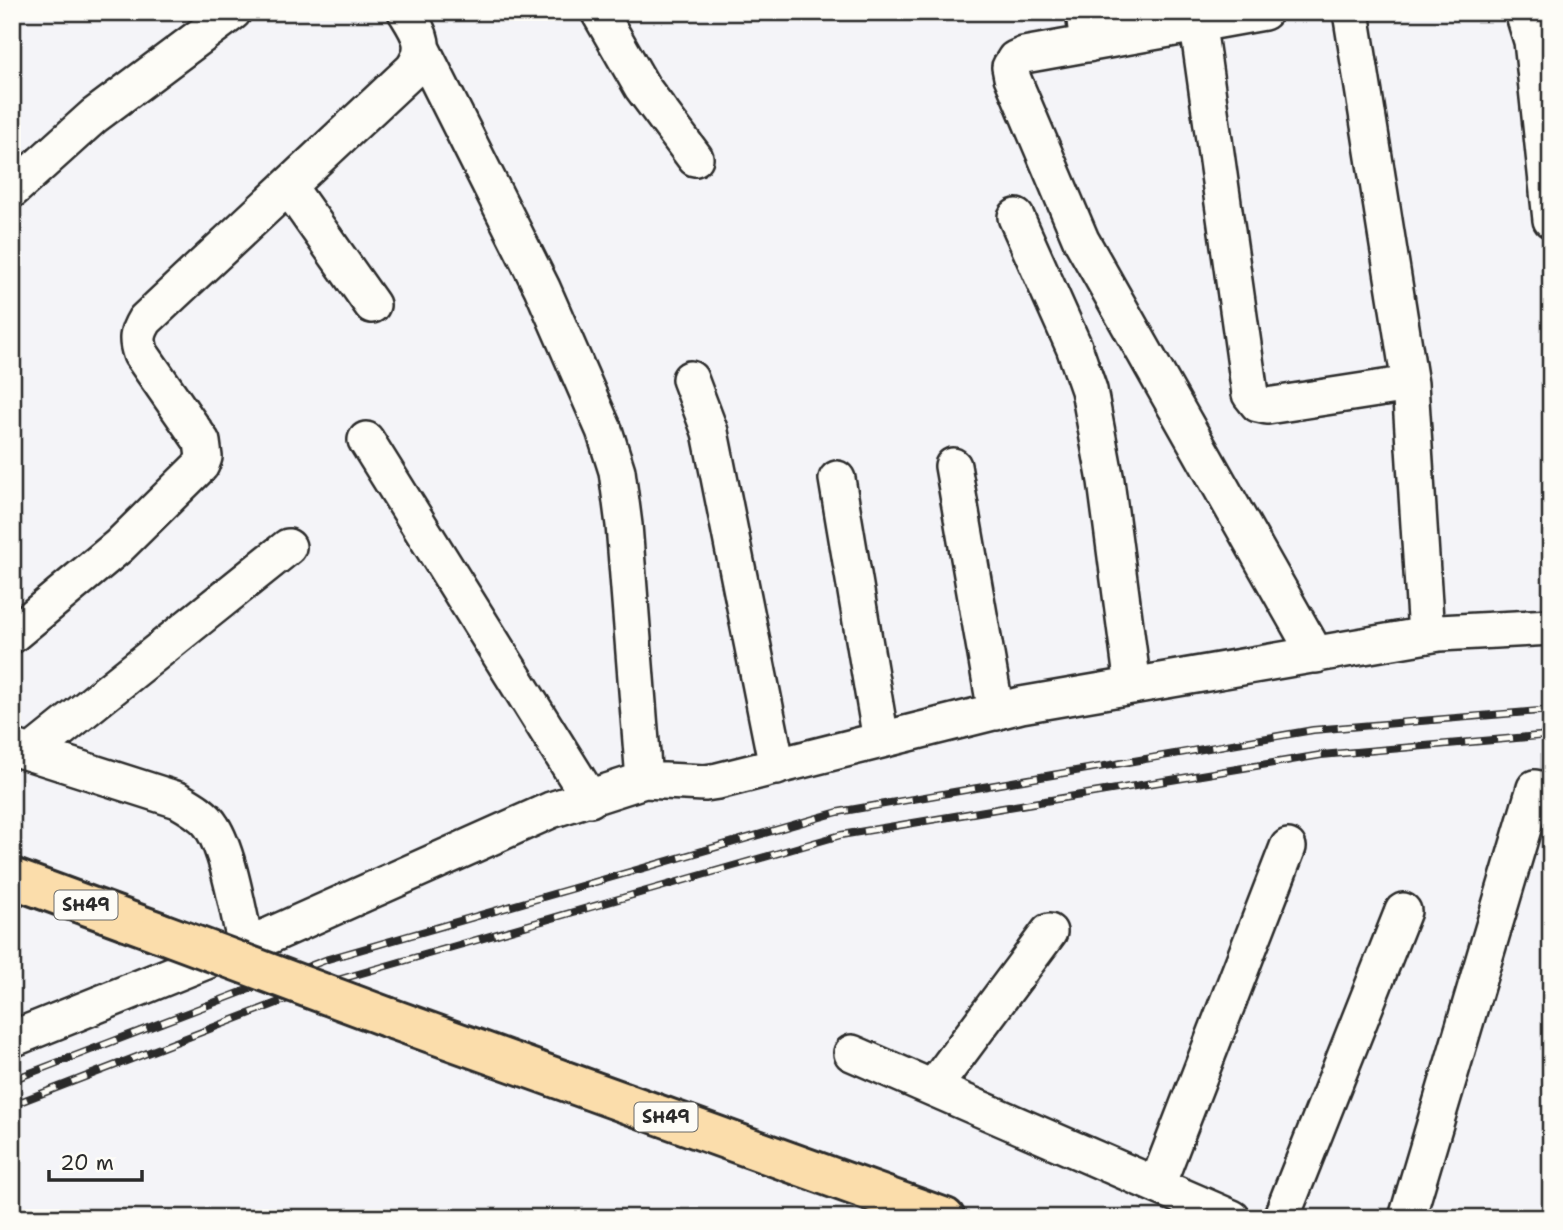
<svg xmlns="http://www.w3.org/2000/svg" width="1563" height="1230" font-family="'Shantell Sans',sans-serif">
<rect width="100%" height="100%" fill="#f4f4f8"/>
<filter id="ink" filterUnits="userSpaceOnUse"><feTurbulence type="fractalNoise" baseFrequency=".0143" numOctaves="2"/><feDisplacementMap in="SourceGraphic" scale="14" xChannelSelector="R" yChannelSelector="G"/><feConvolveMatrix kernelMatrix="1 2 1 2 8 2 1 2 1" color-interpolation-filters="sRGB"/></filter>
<g filter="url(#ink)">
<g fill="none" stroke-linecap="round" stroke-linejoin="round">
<defs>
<path id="street" d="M599,12L642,87L695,158
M1084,12L1088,44
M1196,12L1250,394L1258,404L1267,406L1410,384
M1264,12L1024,55L1015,59L1010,67L1012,77L1081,240L1316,655
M1351,12L1410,384L1426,635
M1523,12L1532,41L1551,220
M422,49L542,288L604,430L617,471L624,525L644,780
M288,186L372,305
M12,190L94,116L233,12
M1016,217L1074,347L1089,390L1106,481L1133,686
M690,379L710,432L777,767
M366,440L590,799
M953,466L996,712
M837,479L881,740
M12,635L119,546L201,465L204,457L202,442L141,354C136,340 137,333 145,320L413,69C429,46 419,33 406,12
M12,747L178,800C190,807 205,815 212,827C229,853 238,913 246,945
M31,753L288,547
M12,1039L271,935L551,810L644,780L705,783L718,781L1021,705L1439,633L1551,627
M852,1053L1232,1218
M933,1088L1049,932
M1157,1185L1288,847
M1281,1218L1403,911
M1407,1218L1535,788"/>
<path id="primary" d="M12,878L159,932
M387,1017L945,1218"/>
</defs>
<use href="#street" stroke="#2b2b2b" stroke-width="40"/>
<use href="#primary" stroke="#2b2b2b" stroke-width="44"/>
<use href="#street" stroke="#fdfcf7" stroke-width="35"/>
<use href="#primary" stroke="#fbddab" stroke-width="38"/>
<defs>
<path id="rail" d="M12,1080L328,959L838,812L1313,730L1551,710
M12,1105L334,981L841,835L1321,755L1551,735"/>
</defs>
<use href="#rail" stroke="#2b2b2b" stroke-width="8"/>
<use href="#rail" stroke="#fdfcf7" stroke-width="5" stroke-dasharray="16" stroke-linecap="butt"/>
<defs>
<path id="primary-bridge" d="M159,932L387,1017"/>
</defs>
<use href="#primary-bridge" stroke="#2b2b2b" stroke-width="44" stroke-linecap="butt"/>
<use href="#primary-bridge" stroke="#fbddab" stroke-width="38"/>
</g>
</g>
<g text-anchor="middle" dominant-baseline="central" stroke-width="5" stroke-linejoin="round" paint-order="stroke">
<g fill="#fdfcf7" stroke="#6a6a68" stroke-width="2">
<rect x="54.5" y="890.5" width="63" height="29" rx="5"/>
<rect x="634.5" y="1102.5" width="63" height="29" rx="5"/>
</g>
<g font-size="18" font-weight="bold" fill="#2b2b2b">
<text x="86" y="905">SH49</text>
<text x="666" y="1117">SH49</text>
</g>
</g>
<rect width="1563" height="1230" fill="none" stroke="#fdfcf7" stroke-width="42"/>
<rect x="21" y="21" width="1521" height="1188" fill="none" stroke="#2b2b2b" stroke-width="2.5" filter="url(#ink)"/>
<path d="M49 1170v10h93v-10" fill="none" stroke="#2b2b2b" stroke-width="3.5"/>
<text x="60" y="1170" font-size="21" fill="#2b2b2b" stroke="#fdfcf7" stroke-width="5" paint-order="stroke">20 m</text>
</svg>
